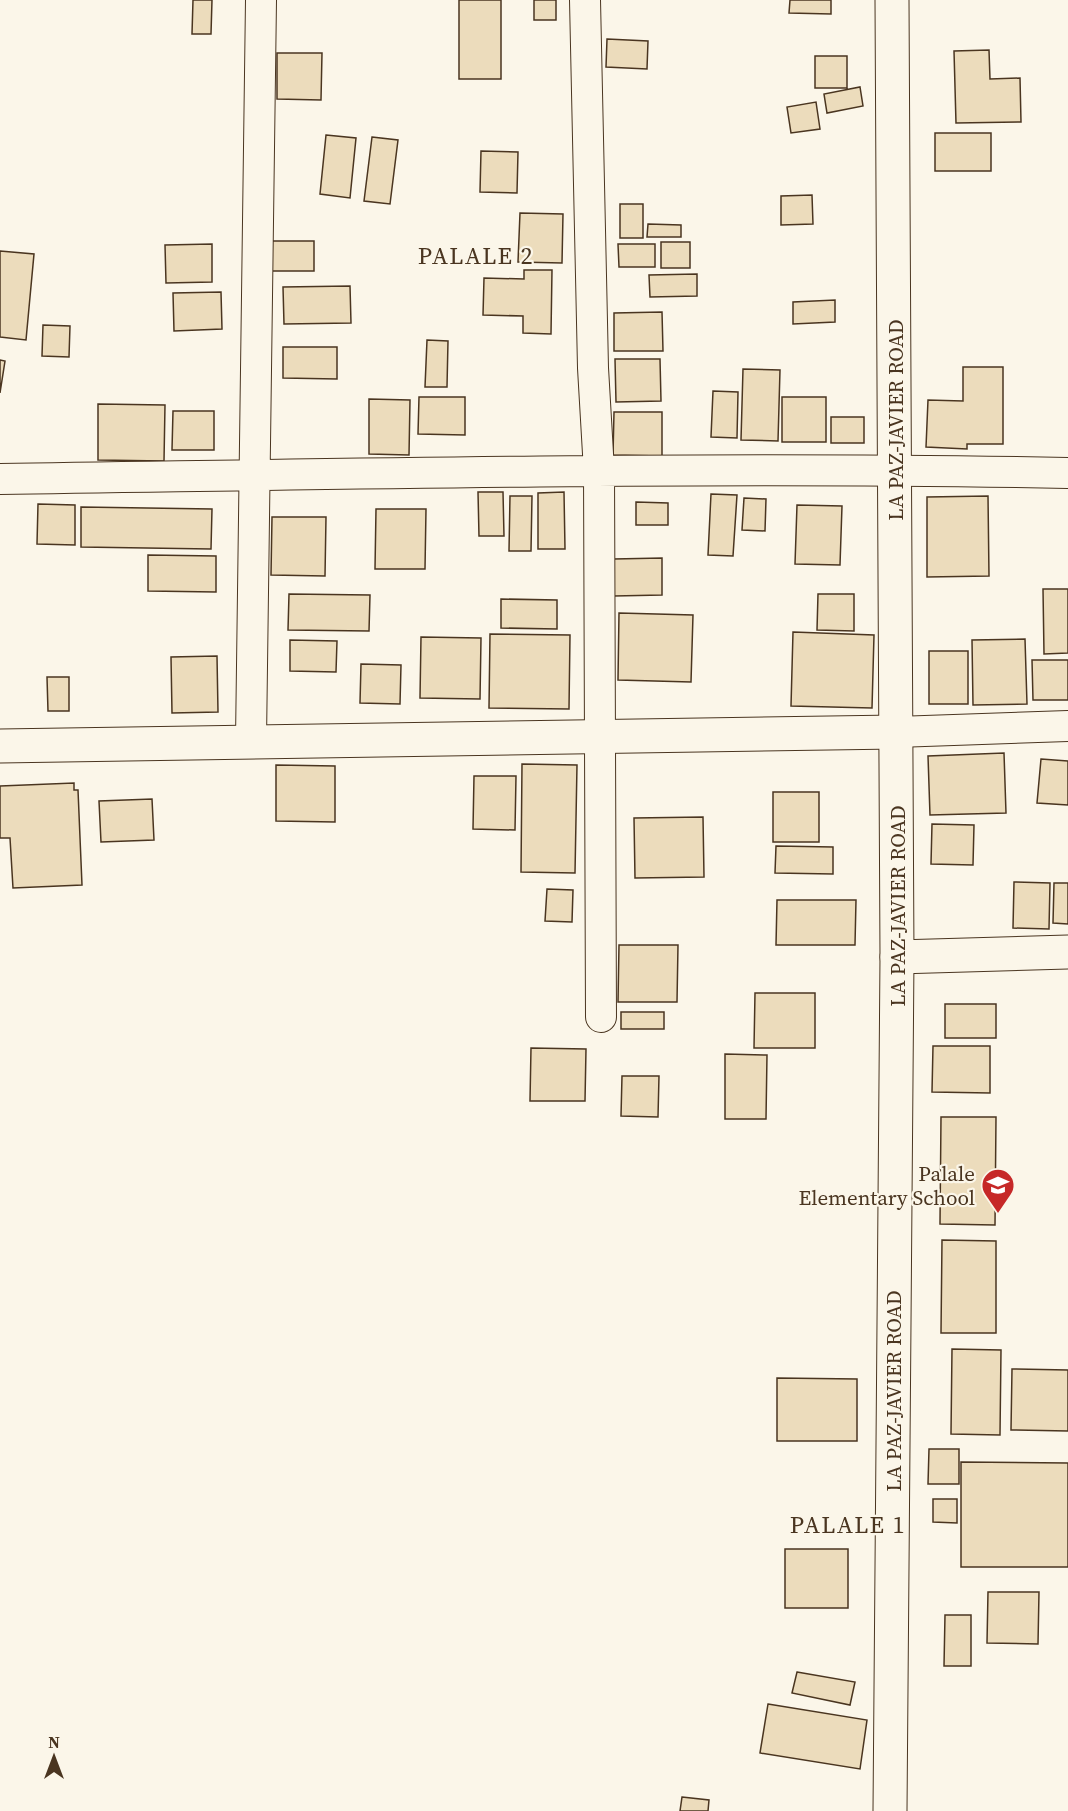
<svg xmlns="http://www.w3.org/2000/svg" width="1068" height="1811" font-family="'Source Serif 4',serif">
<rect width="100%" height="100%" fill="#fbf6e9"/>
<path fill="#ecdcbc" stroke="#4a3520" stroke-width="1.5" d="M193,0H212L211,34H192Z
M459,0H501V79H459Z
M534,0H556V20H534Z
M790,0H831V14L789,13Z
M607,39L648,41L647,69L606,67Z
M989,50L990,79L1020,78L1021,122L956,123L954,51Z
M277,53H322L321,100L277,99Z
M815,56H847V88H815Z
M860,87L863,106L827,113L824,94Z
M816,102L820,129L791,133L787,107Z
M935,133H991V171H935Z
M326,135L356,138L350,198L320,194Z
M372,137L398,140L390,204L364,201Z
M481,151L518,152L517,193L480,192Z
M812,195L813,224L781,225V196Z
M620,204H643V238H620Z
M520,213L563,214L562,263L518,262Z
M648,224L681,225V237H647Z
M270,241H314V271H270Z
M661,242H690V268H661Z
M212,244V282L166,283L165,245Z
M618,244H655V267H619Z
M0,251L34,254L26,340L0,337Z
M524,270H552L551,334L523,333V316L483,315L484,278L524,279Z
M697,274V296L650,297L649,275Z
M350,286L351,323L284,324L283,287Z
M221,292L222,329L174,331L173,293Z
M835,300V322L793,324V302Z
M662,312L663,351H614V313Z
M43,325L70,326L69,357L42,356Z
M427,340L448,341L447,387H425Z
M283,347H337V379L283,378Z
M615,359H660L661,401L616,402Z
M0,360L5,361L0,393Z
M963,367H1003V444H967V449L926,447L928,400L963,401Z
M743,369L780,370L778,441L741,440Z
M713,391L738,392L737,438L711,437Z
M419,397H465V435L418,434Z
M782,397H826V442H782Z
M369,399L410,400L409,455L369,454Z
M98,404L165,405L164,461L98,460Z
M173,411H214V450H172Z
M614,412H662V456L613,455Z
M831,417H864V443H831Z
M478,492H503L504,536H479Z
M564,492L565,549H538V493Z
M711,494L737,495L733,556L708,555Z
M510,496H532L531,551H509Z
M988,496L989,576L927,577V497Z
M744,498L766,499L765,531L742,530Z
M636,502L668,503V525H636Z
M38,504L75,505V545L37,544Z
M797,505L842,506L840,565L795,564Z
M81,507L212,509L211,549L81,547Z
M376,509H426L425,569H375Z
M272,517H326L325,576L271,575Z
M148,555L216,556V592L148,591Z
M662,558V595L614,596V559Z
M1043,589H1068V653L1044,654Z
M289,594L370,595L369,631L288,630Z
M818,594H854V631L817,630Z
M501,599L557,600V629L501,628Z
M619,613L693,615L691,682L618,680Z
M793,632L874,635L872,708L791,706Z
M490,634L570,635L569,709L489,708Z
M421,637L481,638L480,699L420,698Z
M1025,639L1027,704L973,705L972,640Z
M290,640L337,641L336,672L290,671Z
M929,651H968V704H929Z
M217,656L218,712L172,713L171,657Z
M1032,660H1068V700H1033Z
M361,664L401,665L400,704L360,703Z
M47,677H69V711H48Z
M1004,753L1006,813L930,815L928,756Z
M1041,759L1068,761V805L1037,803Z
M522,764L577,765L575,873L521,872Z
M276,765L335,766V822L276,821Z
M474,776H516L515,830L473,829Z
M74,783V790H78L82,885L13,888L10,838H0V786Z
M773,792H819V842H773Z
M152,799L154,840L101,842L99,801Z
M703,817L704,877L635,878L634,818Z
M932,824L974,825L973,865L931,864Z
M776,846L833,847V874L775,873Z
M1014,882L1050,883L1049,929L1013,928Z
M1054,883H1068V924L1053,923Z
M547,889L573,890L572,922L545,921Z
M777,900H856L855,945H776Z
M619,945H678L677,1002H618Z
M755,993H815V1048H754Z
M945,1004H996V1038H945Z
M621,1012H664V1029H621Z
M933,1046H990V1093L932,1092Z
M531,1048L586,1049L585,1101H530Z
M725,1054L767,1055L766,1119H725Z
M622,1076H659L658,1117L621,1116Z
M941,1117H996L995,1225L940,1224Z
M942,1240L996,1241V1333H941Z
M952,1349L1001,1350L1000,1435L951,1434Z
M1012,1369L1068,1370V1431L1011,1430Z
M777,1378L857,1379V1441H777Z
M929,1449H959V1484H928Z
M961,1462L1068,1463V1567H961Z
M933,1499H957V1523L933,1522Z
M785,1549H848V1608H785Z
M988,1592H1039L1038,1644L987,1643Z
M945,1615H971V1666H944Z
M797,1672L855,1682L850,1705L792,1693Z
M768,1704L867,1720L860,1769L760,1753Z
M682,1797L709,1800L708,1811H680Z"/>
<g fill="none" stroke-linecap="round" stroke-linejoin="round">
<defs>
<path id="street" d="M585,0L593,368L599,471L601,1017
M0,479C356,474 712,466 1068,473
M896,732L1068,726
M251,740L261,0"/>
<path id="secondary" d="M0,746L896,732
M897,957L1068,952"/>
<path id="primary" d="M890,1811L897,957L892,0"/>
</defs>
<use href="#street" stroke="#4a3520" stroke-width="32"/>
<use href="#secondary" stroke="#4a3520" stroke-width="35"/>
<use href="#primary" stroke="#4a3520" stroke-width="35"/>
<use href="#street" stroke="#fbf6e9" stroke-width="30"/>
<use href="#secondary" stroke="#fbf6e9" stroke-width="33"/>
<use href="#primary" stroke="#fbf6e9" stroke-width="33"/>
</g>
<defs>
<symbol id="school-pin" viewBox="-11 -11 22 30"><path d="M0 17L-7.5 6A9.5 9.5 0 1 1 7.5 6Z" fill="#c62828" stroke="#fbf6e9"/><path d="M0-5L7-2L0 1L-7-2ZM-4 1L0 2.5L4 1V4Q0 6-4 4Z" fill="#fff"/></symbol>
</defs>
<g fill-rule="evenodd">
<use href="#school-pin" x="979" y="1166" width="38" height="52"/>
</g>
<g text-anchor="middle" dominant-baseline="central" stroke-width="4.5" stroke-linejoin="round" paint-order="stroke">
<g font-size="21" fill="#4a3520" stroke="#fbf6e9">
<text transform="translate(895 420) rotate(-90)">LA PAZ-JAVIER ROAD</text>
<text transform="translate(897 906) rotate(-90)">LA PAZ-JAVIER ROAD</text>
<text transform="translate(893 1391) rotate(-90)">LA PAZ-JAVIER ROAD</text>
</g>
<g font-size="21" fill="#4a3520" stroke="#fbf6e9" text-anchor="end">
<text x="975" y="1173">Palale<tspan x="975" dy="24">Elementary School</tspan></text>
</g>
<g font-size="24" letter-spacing="1.5" fill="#4a3520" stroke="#fbf6e9">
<text x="476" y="255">PALALE 2</text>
<text x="848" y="1524">PALALE 1</text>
</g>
</g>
<g transform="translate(54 1757)" stroke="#fbf6e9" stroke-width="4.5" paint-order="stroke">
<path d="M0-4.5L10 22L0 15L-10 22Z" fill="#4a3520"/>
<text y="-9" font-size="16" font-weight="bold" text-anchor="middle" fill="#4a3520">N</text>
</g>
</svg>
